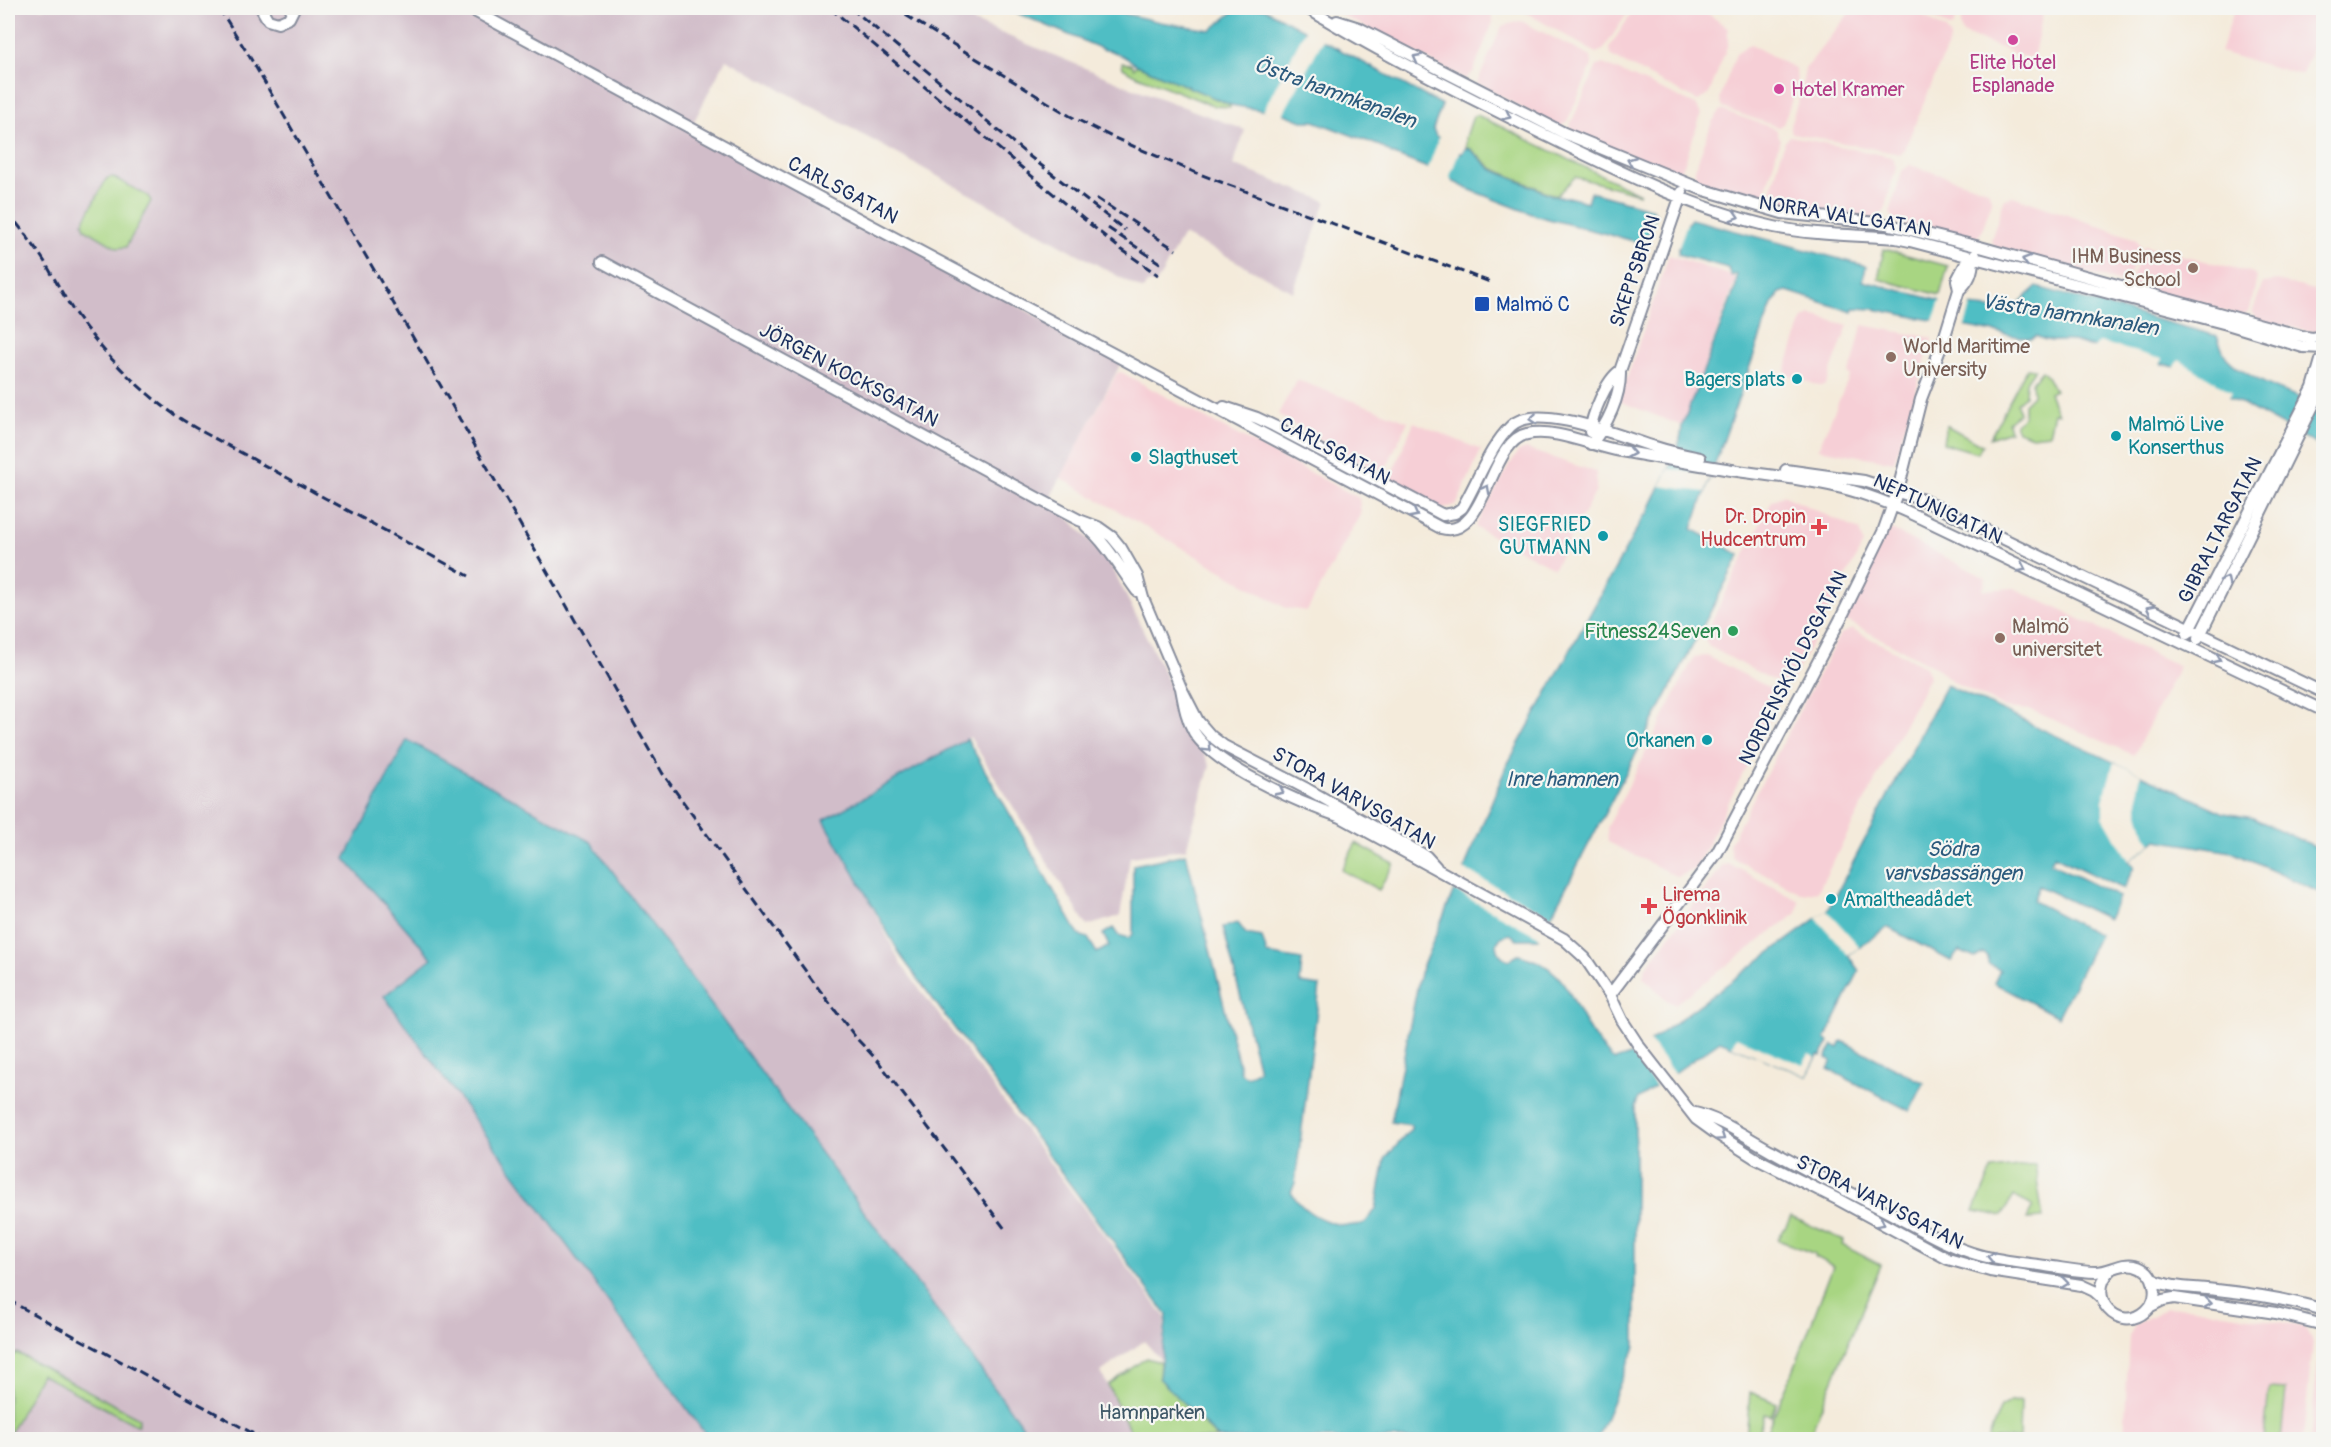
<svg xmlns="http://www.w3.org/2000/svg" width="2331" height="1447" font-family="Pangolin,sans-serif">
<rect width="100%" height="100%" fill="#f6f6f2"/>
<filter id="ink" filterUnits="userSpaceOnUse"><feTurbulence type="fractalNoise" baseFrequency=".0167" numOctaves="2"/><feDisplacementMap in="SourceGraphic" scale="12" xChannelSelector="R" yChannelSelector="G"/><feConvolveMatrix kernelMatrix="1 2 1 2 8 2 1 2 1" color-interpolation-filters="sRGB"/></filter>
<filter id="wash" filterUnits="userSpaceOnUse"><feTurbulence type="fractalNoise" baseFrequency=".008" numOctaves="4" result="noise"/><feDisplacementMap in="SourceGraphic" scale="24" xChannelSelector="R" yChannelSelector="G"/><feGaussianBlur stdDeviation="1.35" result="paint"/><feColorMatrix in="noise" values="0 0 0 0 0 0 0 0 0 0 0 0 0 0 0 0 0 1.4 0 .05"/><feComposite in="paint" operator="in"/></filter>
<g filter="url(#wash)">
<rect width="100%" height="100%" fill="#f4ebdb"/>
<path fill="#f6cfd6" d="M1338,8H1489L1493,22L1473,72L1465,79L1338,13Z
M1518,8H1631L1603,50L1596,53Z
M1635,8H1700L1728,28V44L1709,94L1698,101L1611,56L1609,48Z
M1853,8H1911L1946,30L1951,38L1905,148L1900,154L1792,133L1790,125L1801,92L1805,69Z
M1917,8H1960L1953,26L1949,27Z
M1965,8H2044L2034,54L2027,58L1962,33L1960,24Z
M2235,8H2293L2323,19L2302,75L2220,52Z
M1521,21L1591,57L1592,65L1567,122L1558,128L1477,83L1502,26Z
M1750,44L1796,69L1797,86L1783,124L1778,127L1723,108L1720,98L1736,54Z
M1603,64L1696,105L1701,114L1684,165L1675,175L1573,134L1570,125L1597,66Z
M1721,110L1776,129L1780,139L1765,194L1758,202L1695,180V169L1712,122Z
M1790,136L1892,157L1896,167L1884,211L1874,219L1776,207L1770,195L1784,143Z
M1910,165L1988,190L1992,201L1981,233L1973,241L1896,223L1890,213L1902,171Z
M2013,196L2136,239L2141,246L2128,276L2121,282L1995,248L1991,240L2004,200Z
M2144,246L2250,272L2257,277L2250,310L2242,316L2137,288L2131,280Z
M1669,255L1731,276L1736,279L1682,426L1619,401Z
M2277,281L2323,292V329L2319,333L2258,320L2252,313L2263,283Z
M1811,315L1848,325L1827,382L1824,386H1819L1787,374L1785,371L1803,319Z
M1862,325L1932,338L1894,462L1818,449L1850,375L1848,374L1854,360Z
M1121,372L1199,415L1359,498L1361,513L1307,611L1286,608L1061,478V475L1117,373Z
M1297,380L1408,421L1383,474L1292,424L1278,414Z
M1414,422L1481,450L1457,504L1441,510L1389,480Z
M1526,449L1596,472V491L1554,568L1475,527L1506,471L1518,452Z
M1783,495L1859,530L1863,544L1791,683L1780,684L1708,646L1704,636L1772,501Z
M1888,528L1986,578L1983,590L2014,588L2179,666L2134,755L2031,710L2005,708L1952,681L1939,669L1843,619Z
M1852,629L1926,667L1929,677L1818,891L1803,894L1732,858L1729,845L1840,634Z
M1707,656L1778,692L1779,701L1696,868L1678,877L1608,842L1607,828L1694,657Z
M1730,864L1799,901L1797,913L1675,1004L1668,1001L1643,977L1645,969L1723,865Z
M2187,1307L2304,1326L2313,1342L2303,1439L2124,1440L2129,1336L2136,1324L2167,1308Z
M2318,1363L2323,1365V1439H2310Z"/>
<path fill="#d1bdc9" d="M8,8H941L1128,86L1245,130L1233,165L1326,201L1293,292L1221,253L1183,235L1156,284L1147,283L1143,290L726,59L692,125L1121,363L1050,498L1109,561L1210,766L1186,849L1130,857L1120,916L1087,926L970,737L827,818L901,964L1165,1317L1161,1360L1144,1341L1101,1372L1134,1439H1032L591,842L407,741L346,858L433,958L384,996L709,1439H8Z"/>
<path fill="#a8d582" stroke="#628270" stroke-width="1.5" d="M1122,63L1131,64L1134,68L1137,65L1231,105L1230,107L1214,106L1133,74L1123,68Z
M1477,115L1640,194L1575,177L1556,196L1492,168L1471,149L1466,148V137L1473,116Z
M113,177L148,196L151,201L126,247L117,248L85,229L83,222L107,178Z
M1884,249L1948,266L1940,295L1878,279Z
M2027,368L2035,369L2026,382L2025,396L2017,403L2019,413L2008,422L2010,431L1990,438Z
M2042,371L2045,373L2055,390L2049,393L2058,414L2054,413L2049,434L2032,436L2018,431L2015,424L2024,417V404L2033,395L2032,382Z
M1946,425L1982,445L1978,453L1943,443Z
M1356,843L1394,864L1379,890L1341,870Z
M2035,1165L2043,1218L2027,1219L2033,1206L2013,1196L2002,1216L1974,1211L1992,1170Z
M1791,1217L1844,1240L1842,1245L1881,1265L1808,1439H1763L1792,1374L1833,1266L1814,1256L1815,1254L1778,1240Z
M17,1353L139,1418L138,1426L41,1374L8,1437V1362L10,1357Z
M1146,1358L1160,1362L1159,1378L1218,1439H1134L1108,1385Z
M2269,1388L2286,1389L2281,1439H2264Z
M1750,1392L1776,1403L1771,1416L1765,1414L1759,1429L1765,1432L1762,1439H1746Z
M2020,1401L2019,1439H1988L2001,1407L2010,1402Z"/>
<path fill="#4fbec4" stroke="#357691" stroke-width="1.5" d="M1005,8H1100L1160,22L1211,30L1238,8H1263L1442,105L1433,129L1436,136L1461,154L1466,148L1470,149L1491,169L1556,197H1568L1587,202L1590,192L1653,209L1655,214L1687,224L1691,219L1866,266L1863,281L1956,305L2011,310L2037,287L2217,336C2220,343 2222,352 2227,358C2246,379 2296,397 2323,406V448L2175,367L2099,348C2091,348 2088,345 2080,343C2065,337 2055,346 2036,336L2031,339L1873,309L1854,308L1853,312L1787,291L1780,293L1772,304L1692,529L1740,555L1539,939H1517L1510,934L1501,937L1497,943C1497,953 1501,958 1510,960L1518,955C1576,968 1569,1011 1602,1047C1607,1052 1609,1057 1615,1060L1631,1055L1828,910L1946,685L2224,813L2253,818L2323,850V894L2232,852L2157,840L2129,861L2134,867L2123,889L2054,856L2050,863L2119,897L2108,919L2039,886L2033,901L2099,935L2058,1017L1994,983L2000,970L1988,964V956L1983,953L1975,958L1959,951L1951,961L1887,927L1848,955L1859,971L1825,1039L1829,1042L1821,1056L1818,1055L1807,1076L1720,1041L1639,1098L1635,1107V1347L1597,1439H1219L1159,1378L1167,1315L901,956L824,820L967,739L1079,935L1088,938L1097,953L1109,946L1103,934L1113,928L1118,935L1129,938L1133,934V865L1186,854L1241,1073L1247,1077L1259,1070L1223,927L1238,923L1246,934L1262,937L1267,954L1302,960L1300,983L1320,986L1295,1183L1291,1192C1304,1215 1339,1232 1365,1223L1376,1209L1385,1159L1411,1129V1125L1391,1122L1420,973L1453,893L1465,869L1466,864L1506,767L1645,514L1647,515C1658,485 1680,458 1682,426L1736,286L1737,274L1731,276L1728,268L1678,254L1679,244L1649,232L1641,243L1537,216L1468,189L1425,167L1392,154L1380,146L1314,121H1302L1285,114L1231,105L1137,65C1129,59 1114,50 1105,50Z
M407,740L591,842L1032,1439H709L384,996L432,958L345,859Z
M1842,1041L1924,1083L1910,1111L1828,1069L1832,1061L1826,1058L1833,1045L1839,1048Z"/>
<path fill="#f4ebdb" d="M1306,28L1324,38L1282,116L1263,111Z
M1440,135L1460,150L1450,176L1452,183L1427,171Z
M1658,211L1688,221L1676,254L1677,246L1649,235L1647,239Z
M1941,299L1972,303L1964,329L1932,323Z
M2100,342L2162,359L2160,366L2094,351V348Z
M2179,360L2232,392L2227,400L2224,396L2173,370Z
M1669,469L1711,475L1705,492L1660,486Z
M2114,762L2141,774L2138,788V810L2145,833L2152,844L2129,861L2103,817V801Z
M1462,868L1554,918L1543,939L1451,889Z
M1827,910L1860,947L1848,955L1816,918Z
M1736,1037L1803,1065L1809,1054L1816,1058L1807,1076L1732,1046Z
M1649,1040L1675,1075L1657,1088L1631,1053Z"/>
</g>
<g filter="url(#ink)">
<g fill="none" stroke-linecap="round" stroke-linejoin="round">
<defs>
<path id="secondary" d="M261,8L268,20L278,23L289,18L294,8
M469,8L857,218L1441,528C1486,541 1489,441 1527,434C1557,428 1591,446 1621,451C1660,458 1699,465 1738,471C1773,476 1808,479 1842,488C1867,494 1891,504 1915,515L2324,711
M1307,8C1384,55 1466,96 1547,136C1621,172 1693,209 1774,227C1813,235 1855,235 1896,238L1910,241L2227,324L2303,347L2324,348
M1337,21L1359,28L1564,133L1701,189L1782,213L1886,224L1980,247L2305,337L2313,338L2324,335
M602,262L1039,499L1079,520L1098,527L1112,537L1121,548L1137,576L1143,598L1181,688L1198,721L1211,736L1224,746L1307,789L1426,856L1436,867
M1959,290C1969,281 1973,272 1973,258
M1224,407L1257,418L1274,426L1443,515L1455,513L1462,508C1477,483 1490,446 1511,426C1536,401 1625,438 1655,447C1670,452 1685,455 1700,458
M1590,432C1592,415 1606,380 1620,371
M1591,444C1607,426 1621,396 1620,371L1682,192
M1786,470L1864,481L1923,500L2324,693
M1086,526C1108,545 1120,568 1137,591
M2187,634L2313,388L2324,350
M2198,639L2324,384
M1181,688C1184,704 1186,718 1194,732C1215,767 1302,804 1341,817L1564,939L1585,958L1610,995L1622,1020L1639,1046L1696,1119L1714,1132L1755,1158L1839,1200L1948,1259L1990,1271L2081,1285L2094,1291L2102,1298
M1610,995L1717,853L1840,620L1883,532L1898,490L1921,399L1944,339L1959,290L1957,280L1966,263L1975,255
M1691,1112C1720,1118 1746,1137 1772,1151C1813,1174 1855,1195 1897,1217C1923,1231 1950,1247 1979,1255C2001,1261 2024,1263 2046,1266C2062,1268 2079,1272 2096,1272C2110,1272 2121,1262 2135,1265C2156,1270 2161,1298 2146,1311C2119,1335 2084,1296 2111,1270
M2152,1279C2171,1289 2196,1287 2217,1290C2253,1294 2289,1299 2324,1310
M2151,1306L2163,1300L2174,1298L2276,1313L2324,1325"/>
</defs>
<use href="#secondary" stroke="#888d9c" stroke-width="14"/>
<use href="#secondary" stroke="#fff" stroke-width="10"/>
<path stroke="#1b2f5e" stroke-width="3" stroke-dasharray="9 4.5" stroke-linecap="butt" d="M219,8L248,54L391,299L663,774L815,984L857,1039L878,1061L1005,1229
M830,8L1069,207L1118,247L1158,275
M851,8L1029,156L1125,230
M894,8L1070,116L1112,137L1194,172L1490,282
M1096,198L1176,250
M8,212C21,229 35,246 46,264C56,281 65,299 77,316C110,362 151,403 201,431L469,576
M1108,228L1163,265
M8,1300L265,1440"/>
</g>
<defs><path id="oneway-chevron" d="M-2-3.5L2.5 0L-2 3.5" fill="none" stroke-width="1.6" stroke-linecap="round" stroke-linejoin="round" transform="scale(1.5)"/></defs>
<g stroke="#8d97ae">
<use href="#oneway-chevron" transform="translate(1417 58) rotate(-152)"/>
<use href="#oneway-chevron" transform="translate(1507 116) rotate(26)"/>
<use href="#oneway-chevron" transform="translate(1631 161) rotate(-158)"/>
<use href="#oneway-chevron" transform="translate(1735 216) rotate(17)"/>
<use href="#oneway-chevron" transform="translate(2026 260) rotate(-164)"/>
<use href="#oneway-chevron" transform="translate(1533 419) rotate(176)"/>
<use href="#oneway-chevron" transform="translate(1631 453) rotate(10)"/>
<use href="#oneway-chevron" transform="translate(1486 489) rotate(-62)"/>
<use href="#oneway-chevron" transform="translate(1414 514) rotate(28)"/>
<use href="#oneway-chevron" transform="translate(2022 568) rotate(25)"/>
<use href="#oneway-chevron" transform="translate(2226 580) rotate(-64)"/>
<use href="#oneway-chevron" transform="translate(2150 609) rotate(-154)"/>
<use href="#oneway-chevron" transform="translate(2217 659) rotate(26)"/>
<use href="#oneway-chevron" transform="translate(1208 748) rotate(44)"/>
<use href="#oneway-chevron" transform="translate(1280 791) rotate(28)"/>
<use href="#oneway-chevron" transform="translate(1721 1137) rotate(34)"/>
<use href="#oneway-chevron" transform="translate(1881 1223) rotate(29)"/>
<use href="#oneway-chevron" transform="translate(1991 1257) rotate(-169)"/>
<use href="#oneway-chevron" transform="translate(2065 1283) rotate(8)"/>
<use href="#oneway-chevron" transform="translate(2208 1303) rotate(8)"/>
</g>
</g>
<g fill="#d1479c" stroke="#f6f6f2" stroke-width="2">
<circle cx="2013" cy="40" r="6"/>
<circle cx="1779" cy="89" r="6"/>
</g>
<g fill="#8d6e63" stroke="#f6f6f2" stroke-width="2">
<circle cx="2193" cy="268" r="6"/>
<circle cx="1891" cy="357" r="6"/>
<circle cx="2000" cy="638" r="6"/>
</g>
<rect fill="#1a4fb4" stroke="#f6f6f2" stroke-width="2" x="1474" y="296" width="16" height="16" rx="3"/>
<g fill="#0f9aa8" stroke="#f6f6f2" stroke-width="2">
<circle cx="1797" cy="379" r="6"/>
<circle cx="2116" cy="436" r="6"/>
<circle cx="1136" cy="457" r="6"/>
<circle cx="1603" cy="536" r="6"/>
<circle cx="1707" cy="740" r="6"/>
<circle cx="1831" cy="899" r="6"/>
</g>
<g fill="#e0444e" stroke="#f6f6f2" stroke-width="2">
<path d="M1816 518h6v6h6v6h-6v6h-6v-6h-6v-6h6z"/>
<path d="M1646 897h6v6h6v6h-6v6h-6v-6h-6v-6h6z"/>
</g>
<circle fill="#2e9e5b" stroke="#f6f6f2" stroke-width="2" cx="1733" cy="631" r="6"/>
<g text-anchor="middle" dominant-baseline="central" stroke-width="4.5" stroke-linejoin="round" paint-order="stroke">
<g font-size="20" fill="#b23c85" stroke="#f6f6f2">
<text x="2013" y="62">Elite Hotel<tspan x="2013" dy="23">Esplanade</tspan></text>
<text x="1791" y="89" text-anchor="start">Hotel Kramer</text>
</g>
<g font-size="20" fill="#1b2f5e" stroke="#f6f6f2">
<text transform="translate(843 190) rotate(28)">CARLSGATAN</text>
<text transform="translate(1845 216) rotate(9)">NORRA VALLGATAN</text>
<text transform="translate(1635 271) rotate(-71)">SKEPPSBRON</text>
<text transform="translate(849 375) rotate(28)">JÖRGEN KOCKSGATAN</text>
<text transform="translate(1335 451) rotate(28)">CARLSGATAN</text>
<text transform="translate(1938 509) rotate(25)">NEPTUNIGATAN</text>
<text transform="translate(2220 530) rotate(-63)">GIBRALTARGATAN</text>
<text transform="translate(1793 668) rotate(-63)">NORDENSKIÖLDSGATAN</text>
<text transform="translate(1354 798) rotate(30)">STORA VARVSGATAN</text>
<text transform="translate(1880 1202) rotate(27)">STORA VARVSGATAN</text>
</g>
<g font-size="20" fill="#785e54" stroke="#f6f6f2" text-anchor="start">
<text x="2181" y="256" text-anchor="end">IHM Business<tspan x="2181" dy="23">School</tspan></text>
<text x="1903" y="346">World Maritime<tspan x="1903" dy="23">University</tspan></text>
<text x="2012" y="626">Malmö<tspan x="2012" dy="23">universitet</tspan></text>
</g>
<g font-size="20" fill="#164399" stroke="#f6f6f2" text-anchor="start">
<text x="1496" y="304">Malmö C</text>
</g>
<g font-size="20" fill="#0d838f" stroke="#f6f6f2" text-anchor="end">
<text x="1785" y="379">Bagers plats</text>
<text x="2128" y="424" text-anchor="start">Malmö Live<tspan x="2128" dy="23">Konserthus</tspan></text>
<text x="1148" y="457" text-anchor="start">Slagthuset</text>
<text x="1591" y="524">SIEGFRIED<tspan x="1591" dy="23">GUTMANN</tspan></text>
<text x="1695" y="740">Orkanen</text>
<text x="1843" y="899" text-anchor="start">Amaltheadådet</text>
</g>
<g font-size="20" fill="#be3a42" stroke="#f6f6f2" text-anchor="end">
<text x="1806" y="516">Dr. Dropin<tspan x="1806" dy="23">Hudcentrum</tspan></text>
<text x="1662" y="894" text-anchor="start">Lirema<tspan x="1662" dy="23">Ögonklinik</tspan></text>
</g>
<g font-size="20" fill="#27864d" stroke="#f6f6f2" text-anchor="end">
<text x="1721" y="631">Fitness24Seven</text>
</g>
<g font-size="20" fill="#3e5867" stroke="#f6f6f2">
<text x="1152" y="1412">Hamnparken</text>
</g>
<g font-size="21" font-style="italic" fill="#2b5a7d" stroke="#f6f6f2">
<text transform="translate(1335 93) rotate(20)">Östra hamnkanalen</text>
<text transform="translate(2070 315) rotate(9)">Västra hamnkanalen</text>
<text x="1562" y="779">Inre hamnen</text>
<text x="1953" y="849">Södra<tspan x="1953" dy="24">varvsbassängen</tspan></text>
</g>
</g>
<rect width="2331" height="1447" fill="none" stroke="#f6f6f2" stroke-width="30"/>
</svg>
